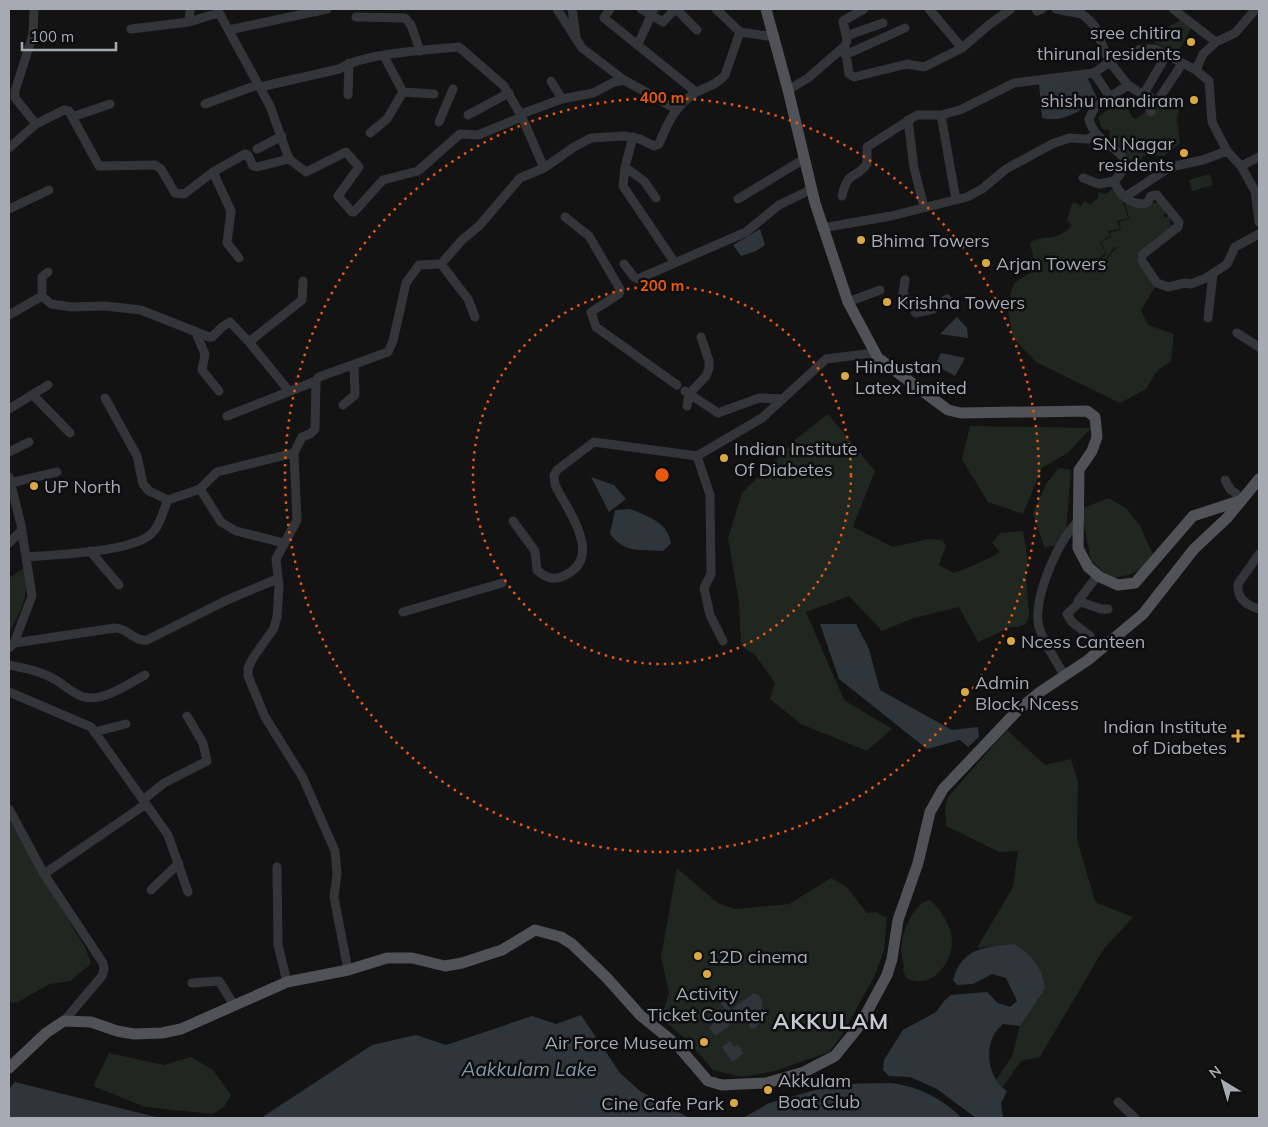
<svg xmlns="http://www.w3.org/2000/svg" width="1268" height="1127" font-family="Mulish,sans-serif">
<rect width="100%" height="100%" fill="#131314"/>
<path fill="#202620" d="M1184,18L1193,25L1177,54L1155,43V34Z
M1169,96L1172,105L1179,109L1177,119L1180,143L1164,156H1143L1139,165L1129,169C1126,151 1127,149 1110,143L1109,130L1102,129L1098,117L1123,99L1132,117L1136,119L1153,107L1160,106Z
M1210,174L1213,185L1192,191L1189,180Z
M1112,189L1125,198L1124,204L1128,218L1117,221L1120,229L1108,231L1110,236L1100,242L1106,253L1095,261L1103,264L1115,249L1120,247L1114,248L1103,262L1098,261L1107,254L1101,242L1111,237L1110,232L1121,230L1119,222L1129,218L1125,203H1163L1167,212L1163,216L1166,218L1171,213L1173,216L1169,220L1171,225L1177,224L1136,256L1156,286L1141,310L1148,325L1174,334L1171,361L1157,371L1146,389L1120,403L1036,362L1013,338L1007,306L1014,283L1036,269L1030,243C1042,233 1056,244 1072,225L1067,221L1072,204L1075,202L1080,206L1085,201L1090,205L1098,198V192L1106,194Z
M828,414L875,471L853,527L893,547L928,539L942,540L946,546L939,565L954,573C970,567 985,561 1000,552L992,543L1000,533L1023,531L1028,561L1026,574L1029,616L1026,624L1018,627H1011L978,642L959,607L914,618L882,631L849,596L806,612L844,700L892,729L867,751L801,724L770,699L775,683L755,655L741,646L739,603L728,538L742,493L796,439Z
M970,426L1091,428L1069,452L1042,468L1023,514L988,502L962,459Z
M1059,468L1071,470L1065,545L1044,547L1033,513L1046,484Z
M1108,498L1126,508L1140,526L1154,557C1140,572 1131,576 1111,578L1091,561L1081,509Z
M24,568C31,594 21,610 9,633V578Z
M1007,730L1045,765L1071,759L1078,782L1077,839L1094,898L1097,903L1133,917L1103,950L1040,1057L1021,1061L1002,1088L995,1082L1012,1056L1020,1026L1045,989L1015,944L977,948L1013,887L1018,851L999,852L946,826L945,808L948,797Z
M9,820L86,949L91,964L70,981L50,984L18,1002L9,1003Z
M677,868L718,903L734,909L789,904L831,878L846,886L867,913L876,912L887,918L884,950L875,975L842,1035L829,1052L775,1071L741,1077L713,1070L691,1044L661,1018L669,993L661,957Z
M930,900C939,908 948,921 951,933C957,959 933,992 906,978L903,970L904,964C894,947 911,903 930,900Z
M109,1053L164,1065L191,1057L213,1070L231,1095L224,1107L213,1114L145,1107L93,1086Z"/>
<path fill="#2e353b" d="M1087,77L1097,98C1082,111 1062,123 1042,118L1039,84Z
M760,229L765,245L756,251L741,256L733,245Z
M957,317L967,328L968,338L940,334Z
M941,353L965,358L955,376L935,365Z
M591,477L614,485L626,499L609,512Z
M630,509C647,516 668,522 671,543L663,551C639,549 626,554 610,534L615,510Z
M820,624H856L869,649L880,690L952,730L978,727L979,737L968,747L960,740L927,749L839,679Z
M1015,944C1033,957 1042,966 1045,989L1020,1026L1003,1024C982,1040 986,1078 1007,1091L1001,1103L1003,1118H976L937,1089L910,1077L889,1076L883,1070L884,1060L903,1030L936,1012L944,1001L951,995L987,992L998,1003L1010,1007L1017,1001L1006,978L992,974L973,984L957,985L953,980C962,947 986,947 1015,944Z
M752,994H757L762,999C762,1011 764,1022 754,1029L750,1028L746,1018L742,1016L715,1036L709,1027L727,1012L717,998L721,995L731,1010Z
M581,1015L620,1073L640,1091L689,1118H261L372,1045L416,1035L446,1045L532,1016L556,1024Z
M730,1041L734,1047L738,1045L744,1053L732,1062L722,1047Z
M15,1082L160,1118H9V1089Z
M891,1083C919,1087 942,1098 962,1118H743L769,1103L837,1084Z"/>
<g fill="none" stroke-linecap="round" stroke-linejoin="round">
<path stroke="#343539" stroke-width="9" d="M557,9L582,48L624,80
M572,9L576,36
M610,9L604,18L696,92
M641,9L663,22L673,11H678L697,30
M716,9L740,32
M929,9L962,48
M1036,9L1037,11L1042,9
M1056,9L1082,14L1090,21L1095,27L1109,61L1128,85
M1173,9L1216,42
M1256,9L1235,33L1216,42L1203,54L1196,70L1209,81L1212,122L1227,151L1241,166L1255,191L1259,222
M356,17L405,18L411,25L420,51
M189,22L190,9
M131,29L189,22L218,13
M229,30L327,9
M846,36L883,23
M638,44L654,9
M845,46L847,40L843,21L864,9
M845,55L905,28
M384,56L403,92L434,94
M1094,73L1110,97L1095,107L1089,119C1096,151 1146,150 1114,181C1118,193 1132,207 1147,203L1151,196L1157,195L1179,222L1178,227L1142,255V261L1157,283L1168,287L1185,283L1191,284L1206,278L1227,264L1235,247L1259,234
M551,81L562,99L593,93L614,82L624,80L676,109
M260,87L339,69C364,53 427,50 459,47L504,86L522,117L544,168
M788,90L808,78L845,46L849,74L854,77L907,64L924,67L962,48L990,24L1011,9
M1146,93L1156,103L1182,64
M348,95L349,63
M1143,95L1167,54
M1110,97L1128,85L1143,95L1151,112
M205,104L257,85
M521,114L562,99
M468,115L509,93
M941,115L956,200
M72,117L110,104
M908,120L914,168L924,207
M439,122L453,89
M36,124L64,110L69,111L99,166L155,165L161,169L175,193L184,194L213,172L245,154L248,155L253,166L257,167L289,159L270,106L217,9
M370,133L387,119L403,92
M633,137L625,167L623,186L675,263
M9,148L36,124L15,98V91L33,34L34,9
M257,149L282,136
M289,159L306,172L346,152L359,167L338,196L352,212H354L383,180L418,171L460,134L478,135L522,117
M1241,166L1259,157
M625,167L644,181L656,198
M213,172L231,211L227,243L239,258
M1083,178L1099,184L1114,181
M842,196C848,169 856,180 867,164V147L917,115H941L960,110L1014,83L1094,73L1118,56L1142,49H1155L1196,70
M1125,197L1170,167L1203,160L1227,151
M738,199L804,159
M9,209L49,190
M565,217L589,236L620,289L619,294L591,312L596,327L677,385
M822,228L891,216L967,197L982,189L1006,169L1052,144L1069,138L1088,139L1095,135
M441,264L468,299L475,317
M624,264L634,277L638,279L746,232L779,205L812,189
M905,280L903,293L916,313L933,309L947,299
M42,296V277L48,272
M848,302L880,290
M9,315L42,296L51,304L72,307L105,306L141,310L209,337H212L222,327L230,322L249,342L302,300L303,281
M1208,318L1213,274
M195,331L205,354L202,370L219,391
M1237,333L1259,347
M249,342L289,391
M685,391L718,413L759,398L783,399
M33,395L70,433
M105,398L137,456L143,484L149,491L168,500
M343,405L355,395L354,365
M687,406L689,394L706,376L709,368V361L701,337
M9,409L48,385
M227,416L316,381
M9,452L29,442
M9,477L21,525L32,596L14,643L9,648
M1225,480L1230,489L1243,499
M10,483L57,472
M200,489L217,472L294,453
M513,521L535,551L537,570C544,577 552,580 561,577C606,560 569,513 555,485L554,475L557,470L594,442L697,456
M9,543L22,530
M90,551L119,585
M1259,554L1238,584C1237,599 1246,605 1259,609
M26,557C54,555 132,552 151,534C161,525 162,512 168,500L200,489L221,522L236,531L284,543
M1098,575L1078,601L1101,609H1108
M1081,601L1067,614L1072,622L1090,636
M403,612L502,583
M723,641L710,615L704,588L711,574L710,495L697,456L762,418L826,359L874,353
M14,643L115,628C128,628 134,642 147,640L227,600L277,579
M9,665C24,668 40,671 54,679C64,684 72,694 84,697C104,702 128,684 145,675
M1064,675C1056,660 1044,644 1039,627C1032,598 1058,542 1078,521
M9,692L91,727L168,835L188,892
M94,732L126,724
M143,800L164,783L207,761L203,743L187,716
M9,809L44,874L103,963L104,969L102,976L64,1021
M277,867L278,945L287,982
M44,874L146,804
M151,890L179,863
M348,970L334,897L337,874L335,851L303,778L265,717L248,676V668L253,658L274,628L277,617L279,586L276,559L297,520L294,453L302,437L310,434L315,429L316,381L319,377L388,352L393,341L406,283L419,265L441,264L462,240L479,226L520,178L544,168L574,147L591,138L624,136L640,139L654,146L659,144C667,124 676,105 695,93C705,87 717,85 725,75L740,32L775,37
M192,983L219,981L234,1005
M1118,1102L1135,1118"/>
<path stroke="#515258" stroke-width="11" d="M766,9L788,90L815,203L848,302L878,358L948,410L961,413L1087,411L1095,417L1097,437L1092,451L1079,470L1078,548L1088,567L1100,577L1118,585L1135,583L1193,516L1242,500
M9,1068L46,1033L64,1021L91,1022L117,1031L134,1034L162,1033L181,1029L287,982L348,970L387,958H412L445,966L462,963L502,950L535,930L561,937L572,944L607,978L640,1015L677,1045L708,1081L722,1085L766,1083L804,1072L835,1056L860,1025L887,975L892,959L898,920L918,863L930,812L943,789L1017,711L1040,692L1088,660L1143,614L1194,549L1227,518L1259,479"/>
</g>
<g fill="none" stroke="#e8590c" stroke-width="2.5" stroke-dasharray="2.5 5">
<circle cx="662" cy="475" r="189"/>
<circle cx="662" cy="475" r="377"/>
</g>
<g fill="#dba944" stroke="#0e0e0f" stroke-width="2">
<circle cx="1191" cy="42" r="5"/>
<circle cx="1194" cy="100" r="5"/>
<circle cx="1184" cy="153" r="5"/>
<circle cx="861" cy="240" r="5"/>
<circle cx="986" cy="263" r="5"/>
<circle cx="887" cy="302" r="5"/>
<circle cx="845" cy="376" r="5"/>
<circle cx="724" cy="458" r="5"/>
<circle cx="34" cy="486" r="5"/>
<circle cx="1011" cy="641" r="5"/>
<circle cx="965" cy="692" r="5"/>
<path d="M1235.5 728.5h5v5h5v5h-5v5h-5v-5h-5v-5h5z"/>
<circle cx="698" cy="956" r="5"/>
<circle cx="707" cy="974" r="5"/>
<circle cx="704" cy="1042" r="5"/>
<circle cx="768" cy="1090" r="5"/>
<circle cx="734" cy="1103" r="5"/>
</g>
<g text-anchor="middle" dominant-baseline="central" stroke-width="5" stroke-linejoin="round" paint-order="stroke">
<g font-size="18" fill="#a6aab3" stroke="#0e0e0f" text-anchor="start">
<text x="1181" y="32" text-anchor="end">sree chitira<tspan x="1181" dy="21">thirunal residents</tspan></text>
<text x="1184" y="100" text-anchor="end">shishu mandiram</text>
<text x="1174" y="143" text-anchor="end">SN Nagar<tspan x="1174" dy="21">residents</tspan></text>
<text x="871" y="240">Bhima Towers</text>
<text x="996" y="263">Arjan Towers</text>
<text x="897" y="302">Krishna Towers</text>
<text x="855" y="366">Hindustan<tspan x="855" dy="21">Latex Limited</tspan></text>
<text x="734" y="448">Indian Institute<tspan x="734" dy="21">Of Diabetes</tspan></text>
<text x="44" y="486">UP North</text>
<text x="1021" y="641">Ncess Canteen</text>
<text x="975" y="682">Admin<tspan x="975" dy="21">Block, Ncess</tspan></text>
<text x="1227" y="726" text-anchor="end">Indian Institute<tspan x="1227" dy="21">of Diabetes</tspan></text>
<text x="708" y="956">12D cinema</text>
<text x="707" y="993" text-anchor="middle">Activity<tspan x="707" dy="21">Ticket Counter</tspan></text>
<text x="694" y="1042" text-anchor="end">Air Force Museum</text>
<text x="778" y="1080">Akkulam<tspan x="778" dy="21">Boat Club</tspan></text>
<text x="724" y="1103" text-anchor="end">Cine Cafe Park</text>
</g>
<g font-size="19" font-style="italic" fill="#8197aa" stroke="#0e0e0f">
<text x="529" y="1069">Aakkulam Lake</text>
</g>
<g font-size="22" font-weight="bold" letter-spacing="1" fill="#c7c9d0" stroke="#0e0e0f">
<text x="831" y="1021">AKKULAM</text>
</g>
</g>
<circle cx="662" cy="475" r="8" fill="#e8590c" stroke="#0e0e0f" stroke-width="2.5"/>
<g font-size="15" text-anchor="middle" font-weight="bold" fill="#e8590c" stroke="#0e0e0f" stroke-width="5" stroke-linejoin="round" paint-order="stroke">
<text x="662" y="103">400 m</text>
<text x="662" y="291">200 m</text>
</g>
<rect width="1268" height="1127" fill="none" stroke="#a6aab3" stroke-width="20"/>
<g transform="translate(1223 1082) rotate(322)" stroke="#0e0e0f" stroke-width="4" paint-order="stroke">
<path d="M0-4L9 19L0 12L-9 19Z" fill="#a6aab3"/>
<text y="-8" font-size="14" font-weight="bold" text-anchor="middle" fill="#a6aab3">N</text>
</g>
<path d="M22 42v8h94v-8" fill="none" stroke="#a6aab3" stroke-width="2.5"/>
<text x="30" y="42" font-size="15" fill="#a6aab3" stroke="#0e0e0f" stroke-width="4" paint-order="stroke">100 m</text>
</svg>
